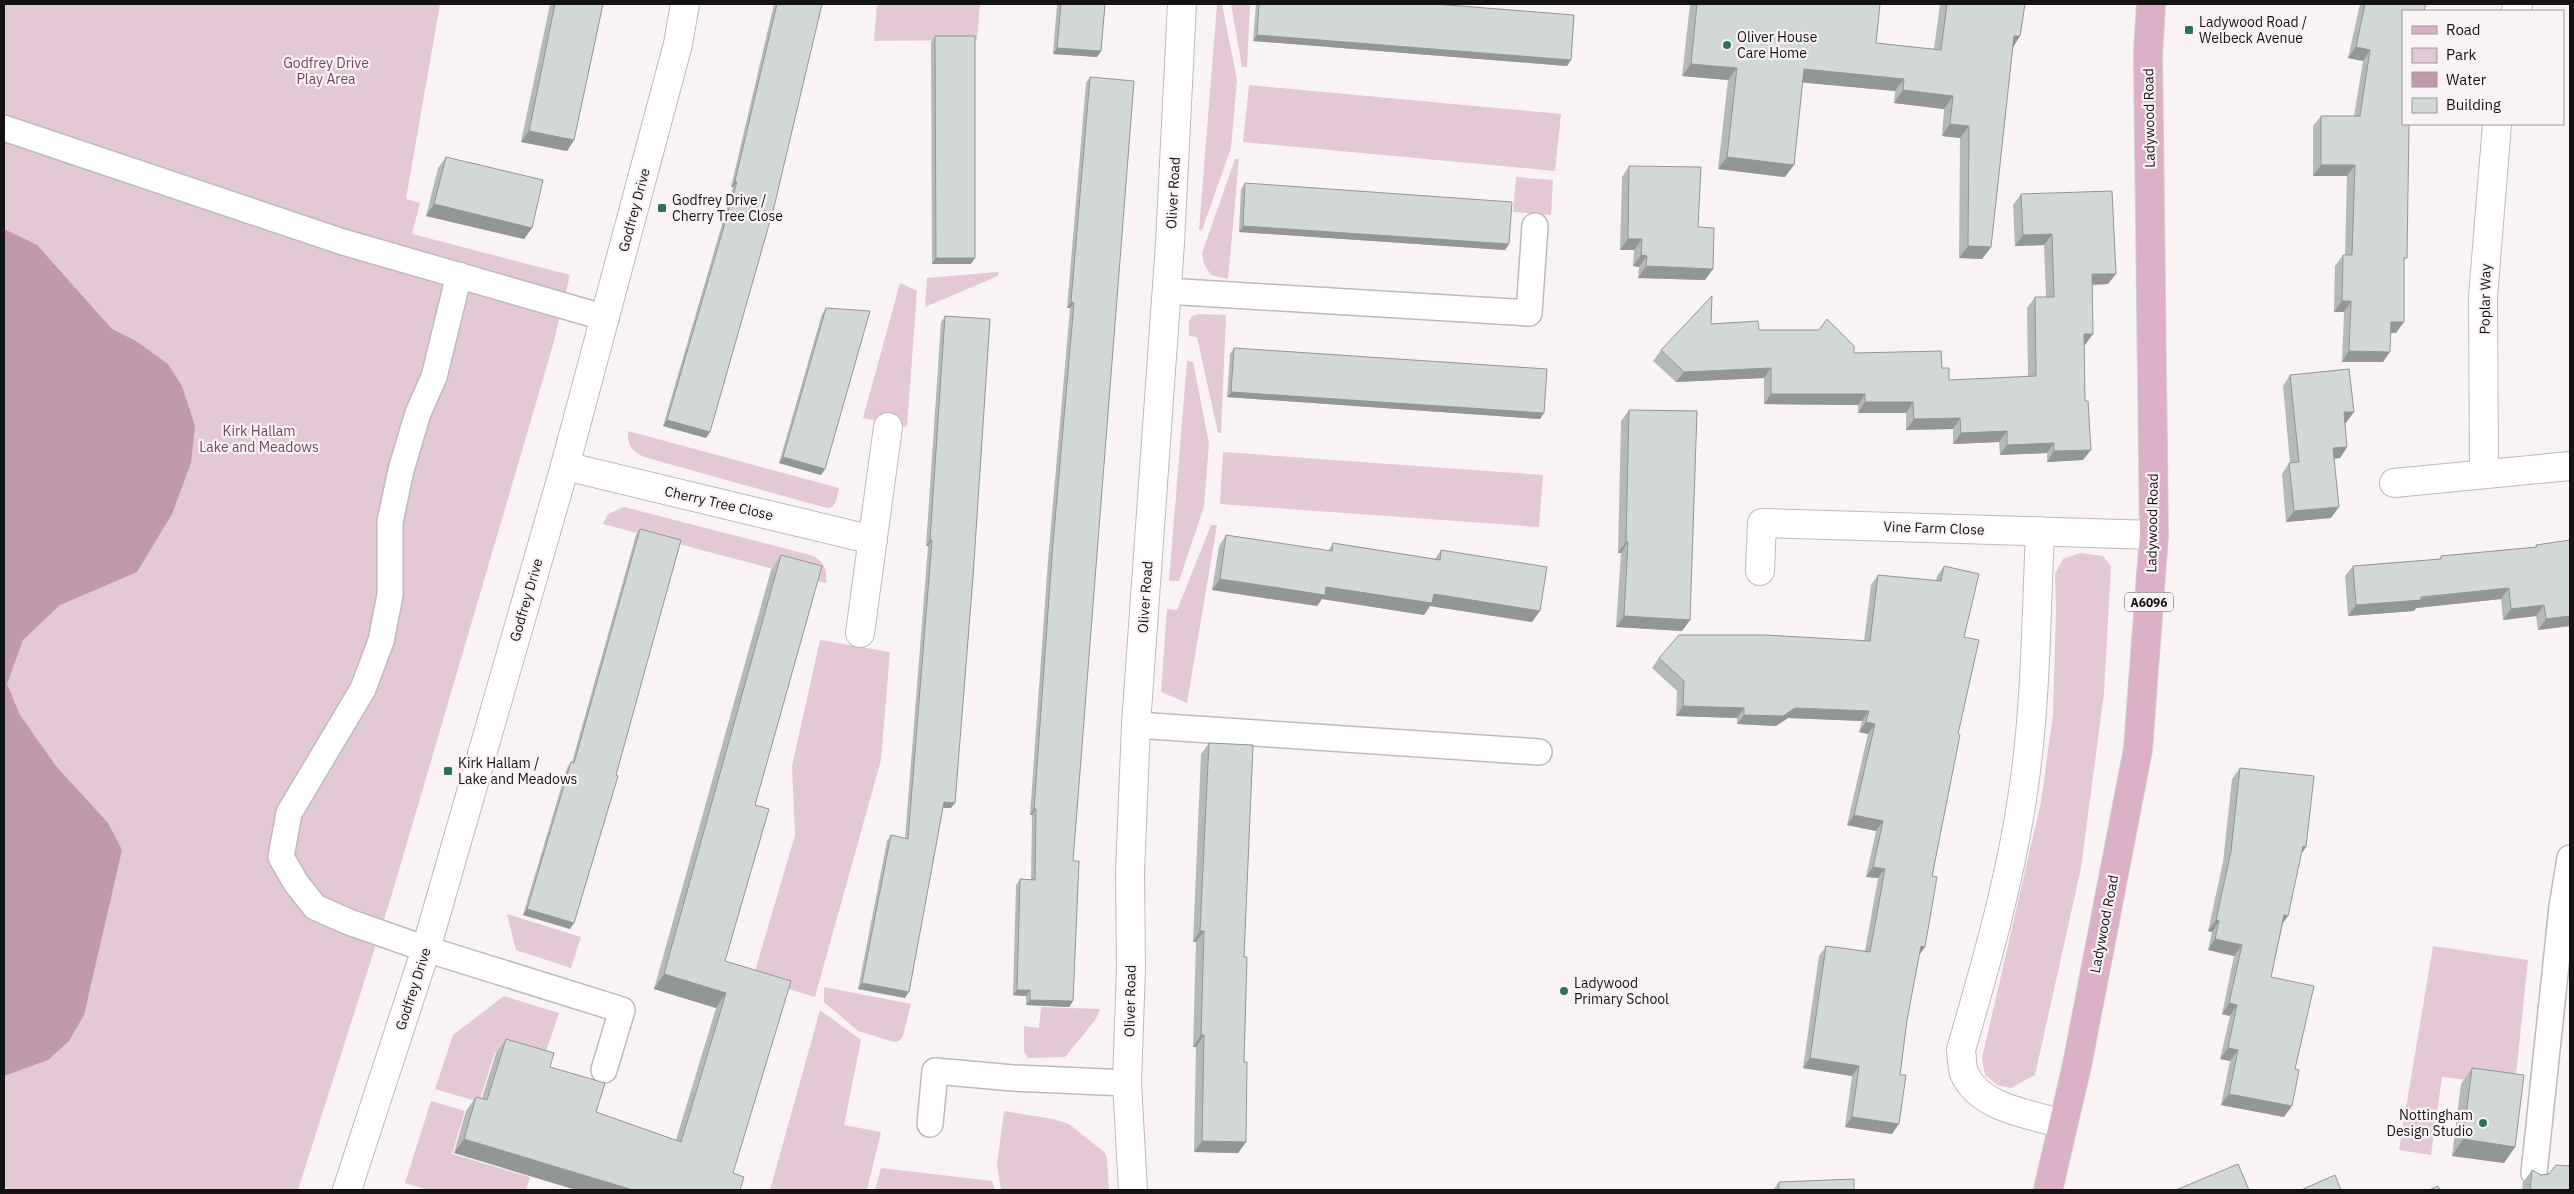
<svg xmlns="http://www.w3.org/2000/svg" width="2574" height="1194" font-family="'IBM Plex Sans',sans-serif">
<rect width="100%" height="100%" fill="#faf3f6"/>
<path fill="#e3c8d5" d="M4,4H440L406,199L420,203L412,234L570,275L553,345L392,894L298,1190H4Z
M877,4H980L977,40L874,41Z
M1217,4H1222L1237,80L1231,148L1202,230H1199Z
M1231,4H1250L1247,67H1242Z
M1249,85L1561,114L1555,171L1243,142Z
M1235,159H1239L1228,279L1211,275L1204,264L1202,253Z
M1516,177L1553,180L1551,215L1513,212Z
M998,272V276L925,307L927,278Z
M900,283L917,291L907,427L863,418Z
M1199,314L1226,315L1221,433H1218L1197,337L1189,336V322L1192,316Z
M1187,361L1193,362L1209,443L1204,507L1179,581H1169Z
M628,431L839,488L836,502L832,507L827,508L644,457C632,452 627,445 628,431Z
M1223,452L1543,475L1539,527L1220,504Z
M624,507L814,556C825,564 827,570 826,583L603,524L608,514Z
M1211,525H1217L1187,703L1161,692L1167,609L1177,610Z
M2080,553L2103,556L2111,566L2104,693L2081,868L2035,1075L2011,1088L1997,1085L1985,1075L1982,1058L2041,802L2053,714L2056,610L2055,574L2063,559Z
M820,640L890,652L881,760L815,997L753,978L795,835L792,766Z
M507,914L581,937L571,968L516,950Z
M2433,946L2528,960L2515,1085L2442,1077L2431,1155L2399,1150Z
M824,987L911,1004L903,1036L899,1041L894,1042L858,1031L824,1002Z
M504,996L559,1013L541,1066L495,1052L479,1102L435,1089L453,1035Z
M1041,1007L1100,1009L1096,1019L1065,1057L1028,1058L1024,1051V1026L1039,1028Z
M820,1010L861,1040L844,1125L881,1132L867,1190H770Z
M431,1101L465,1111L452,1154L530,1177L526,1190H429L405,1183Z
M1004,1111L1053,1119L1069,1124L1104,1152L1107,1158L1109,1190H1001L997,1165Z
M881,1168L992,1181L995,1190H875Z"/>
<path fill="#c09aac" d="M4,229L37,245L112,329L136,341L168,364L182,386L195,426L191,463L172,514L137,572L60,605L23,640L7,684L20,715L56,766L108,823L122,850L84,1015L69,1041L48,1060L4,1076Z"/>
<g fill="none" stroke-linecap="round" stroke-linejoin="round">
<defs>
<path id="service" d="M4,128L343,242L606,318
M459,275L434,377L418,413L401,470L390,522V595L381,641L363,689L289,813L281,857L296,883L315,907L349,922L426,949L622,1010L604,1070
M1166,291L1529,313L1535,226
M1136,725L1539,752
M930,1124L935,1071L1013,1078L1127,1083
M2534,1173L2562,907L2570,858"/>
<path id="minor" d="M2516,11L2518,4
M565,466L873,540
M2484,474L2483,297L2497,124
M2394,483L2570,466
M2040,531C2036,620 2036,711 2022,799C2009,885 1985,967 1961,1050C1962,1057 1962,1067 1964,1073C1980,1109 2030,1114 2063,1124
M1760,571L1762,523L2154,535
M860,633L888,427
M1133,1190L1127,1083L1131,968L1130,872L1136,725L1170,243L1182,4"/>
<path id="tertiary" d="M347,1190L426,949L565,466L678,44L685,4"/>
<path id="primary" d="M2048,1190L2077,1065L2138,749L2154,535L2148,54L2151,4"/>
</defs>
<use href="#service" stroke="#c0b9bc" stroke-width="28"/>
<use href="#minor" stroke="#c0b9bc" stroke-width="30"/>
<use href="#tertiary" stroke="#c0b9bc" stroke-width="30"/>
<use href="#primary" stroke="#d0d0d0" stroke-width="30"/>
<use href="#service" stroke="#fff" stroke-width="25"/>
<use href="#minor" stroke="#fff" stroke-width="28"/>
<use href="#tertiary" stroke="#fff" stroke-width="28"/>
<use href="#primary" stroke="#dcb0c6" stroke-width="28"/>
</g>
<path fill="#b4bab8" d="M550,4H603L574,140L567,151L521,142Z
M774,4H822L710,432L706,438L663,426L733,187H731Z
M1057,4H1105L1101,51L1097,57L1053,54Z
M1256,4H1435L1567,66L1253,41Z
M1690,4H1880L1876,43L1934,49L1940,4H2025L2020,36L2012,48L1991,247L1982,259L1959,258L1960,138L1942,136L1944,109L1894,103L1895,91L1803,82L1785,177L1718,169L1728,80L1682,76Z
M2360,4H2426L2403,11L2404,262L2396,333H2391L2383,362H2342L2344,312H2334L2335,266L2343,255H2345L2347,176H2313V126L2321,116H2354L2363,61L2348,58Z
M935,36L971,264H932L931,42Z
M1090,77L1073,861V1001L1069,1007L1026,1005V996L1013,995L1016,885L1020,879H1031L1032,815H1030L1048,560L1070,308H1067L1086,83Z
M446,157L532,228L524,239L426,216L438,168Z
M1629,166L1698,227L1705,280L1638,278L1639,267L1633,266L1634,250H1620L1622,177Z
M1245,183L1509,244L1505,250L1239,232L1241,189Z
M2021,194L2108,284L2092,285L2085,345H2084L2083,460L2047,462V453L2000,455L1999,442L1953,444V429L1906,430V413H1858V405L1764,404V378L1676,382L1653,361L1661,350L1711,324L1759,330L1854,353L1942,368L1949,380L2028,377L2027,308L2035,297H2046L2044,245L2015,246L2013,205Z
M826,308L825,469L821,475L779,463L822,314Z
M945,316L951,808H943L905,998L858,989L887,841L891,835L905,838L928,546H926L941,322Z
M1234,348L1540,419L1227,397L1230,354Z
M2290,375L2346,423H2345L2347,447L2340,458L2334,459L2331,518L2286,522L2282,474L2289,463H2290L2283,386Z
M1629,410L1690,620L1682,631L1616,627L1621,553H1618L1621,421Z
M640,529L570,929L523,915L567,768L571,762H572L636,535Z
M1226,535L1328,551L1333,543L1435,559L1441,550L1532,622L1430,606L1424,615L1322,599L1317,606L1212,590L1219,546Z
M2570,540V626L2538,630L2536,616L2503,620L2501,599L2416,608L2414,611L2348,616L2345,576L2353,566L2439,559L2441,556L2535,547L2536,545Z
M781,555L755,805L725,961L733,1173L454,1153L466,1111L476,1097L482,1098L496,1053L506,1039L550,1067L596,1112L676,1140L716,1008L654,989L771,570Z
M1944,566L1964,637L1958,734L1907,1020L1892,1134L1845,1127L1852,1076L1803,1068L1819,956L1826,946L1865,951L1878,878L1866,877L1876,831L1847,825L1868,734L1859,732L1862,721L1788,718L1776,726L1737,724V718L1676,716L1677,691L1652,668L1659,658L1864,641L1871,585L1878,575L1936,581L1937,576Z
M1209,743L1244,957V1062L1246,1142L1238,1153L1194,1152L1196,1047H1193L1196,942H1193L1201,754Z
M2240,768L2306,847L2301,854L2283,923L2271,977L2284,1117L2221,1105L2230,1061L2220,1059L2230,1016L2222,1014L2234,956L2208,950L2212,932L2208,931L2223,862L2232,779Z
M2472,1068L2515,1147L2504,1163L2452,1156L2461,1084Z
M2570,1165V1190H2522L2523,1182L2532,1170L2541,1175L2549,1174Z
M1779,1182L1854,1190H1773Z"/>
<path fill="#929796" d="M1257,35L1571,60L1567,66L1253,41Z
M2014,36H2020L2012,49Z
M2356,47L2370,50L2363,61L2348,58Z
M1057,48L1101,51L1097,57L1053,54Z
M1691,64L1737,68L1728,80L1682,76Z
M1804,69L1904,79L1895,91L1796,82Z
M1903,90L1953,96L1944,109L1894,103Z
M1950,124L1969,126L1960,138L1942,136Z
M529,131L574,140L567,151L521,142Z
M1727,157L1794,165L1785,177L1718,169Z
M2321,165H2355L2347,176H2313Z
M735,181L737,182L733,187H731Z
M434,204L532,228L524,239L426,216Z
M1243,226L1509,244L1505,250L1239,232Z
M2052,234L2044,245L2015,246L2023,235Z
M1628,239H1642L1634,250H1620Z
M1968,246L1991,247L1982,259L1959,258Z
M1641,255L1647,256L1639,267L1633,266Z
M936,258H975L971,264H932Z
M1646,266L1713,269L1705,280L1638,278Z
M2092,274H2116L2108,284L2084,285Z
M2342,301H2351L2344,312H2334Z
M1071,302L1074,303L1070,308H1067Z
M2391,322H2404L2396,333H2384Z
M2084,334H2093L2085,345H2077Z
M2349,351L2390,352L2383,362H2342Z
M1771,368L1764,378L1676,382L1684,372Z
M1231,392L1544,413L1540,419L1227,397Z
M1771,394H1865L1858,405L1764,404Z
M1865,402H1913L1906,413H1858Z
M2344,412H2354L2346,423L2336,424Z
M1960,418L1953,429L1906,430L1914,419Z
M667,420L710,432L706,438L663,426Z
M2007,431L1999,442L1953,444L1961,433Z
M2054,443L2047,453L2000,455L2007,445Z
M2347,447L2340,458L2325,459L2333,448Z
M2091,450L2083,460L2047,462L2054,451Z
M783,457L825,469L821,475L779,463Z
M2339,507L2331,518L2286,522L2294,511Z
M930,540H932L928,546H926Z
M1626,542H1628L1621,553H1618Z
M1220,579L1434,594L1540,611L1532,622L1430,606L1424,615L1322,599L1317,606L1212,590Z
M2509,588L2501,599L2416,608L2414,611L2348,616L2356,605Z
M2544,605L2536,616L2503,620L2511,609Z
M1624,616L1690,620L1682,631L1616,627Z
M2570,616V626L2538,630L2546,619Z
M1683,706L1744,708L1737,718L1676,716Z
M1795,708L1869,711L1862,721L1788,718L1776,726L1737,724L1744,715Z
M1866,722L1875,724L1868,734L1859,732Z
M944,802L955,803L951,808H940Z
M1034,809H1036L1032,815H1030Z
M1854,815L1883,821L1876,831L1847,825Z
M2303,846L2306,847L2298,858Z
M1873,867L1885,869L1878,878L1866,877Z
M527,909L574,923L570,929L523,915Z
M2284,915L2288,916L2280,927Z
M2216,920L2219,921L2212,932L2208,931Z
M1200,931H1204L1196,942H1193Z
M2215,939L2242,945L2234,956L2208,950Z
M1921,946L1925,947L1918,957Z
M664,974L726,993L716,1008L654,989Z
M862,983L909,992L905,998L858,989Z
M1017,990H1030L1026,996L1013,995Z
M1030,1000L1073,1001L1069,1007L1026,1005Z
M2229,1003L2237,1005L2230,1016L2222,1014Z
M1201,1035H1204L1196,1047H1193Z
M2228,1048L2238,1050L2230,1061L2220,1059Z
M1810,1058L1859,1066L1852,1076L1803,1068Z
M2229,1094L2292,1106L2284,1117L2221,1105Z
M1852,1117L1899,1124L1892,1134L1845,1127Z
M464,1139L633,1190H576L454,1153Z
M2463,1139L2515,1147L2504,1163L2452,1156Z
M1202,1141L1246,1142L1238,1153L1194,1152Z"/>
<path fill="#d1d8d6" stroke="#929796" d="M555,4H603L574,140L529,131Z
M777,4H822L774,207L710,432L667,420L737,182L735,181Z
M1061,4H1105L1101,51L1057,48Z
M1259,4H1435L1574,15L1571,60L1257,35Z
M1697,4H1880L1876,43L1941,50L1947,4H2025L2020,36H2014L1991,247L1968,246L1969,126L1950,124L1953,96L1903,90L1904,79L1804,69L1794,165L1727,157L1737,68L1691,64Z
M2365,4H2426L2424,11H2403V124H2409L2407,258H2404V322H2391L2390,352L2349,351L2351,301H2342L2343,255H2352L2355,165H2321V116H2360L2370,50L2356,47Z
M935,36H975V258H936Z
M1090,77L1134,81L1073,861H1079L1073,1001L1030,1000V990H1017L1020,879L1035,880L1036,809H1034L1052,555L1074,303L1071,302Z
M446,157L543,180L532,228L434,204Z
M1629,166L1701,167L1698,227L1714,228L1713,269L1646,266L1647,256L1641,255L1642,239H1628Z
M1245,183L1512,202L1509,244L1243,226Z
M2112,191L2116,274H2092L2093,334H2084L2085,401H2088L2091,450L2054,451V443L2007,445V431L1961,433L1960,418L1914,419L1913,402H1865V394H1771V368L1684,372L1661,350L1712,296L1711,324L1758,321L1759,330H1819L1827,319L1854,346V353L1941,351L1942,368H1949V380L2036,376L2035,297H2054L2052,234L2023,235L2021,194Z
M826,308L870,311L825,469L783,457Z
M945,316L990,319L973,577L955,803L944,802L909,992L862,983L891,835L908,839L932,540H930Z
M1234,348L1547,369L1544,413L1231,392Z
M2349,369L2354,412H2344L2347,447L2333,448L2339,507L2294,511L2289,463L2299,462L2290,375Z
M1629,410L1697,411L1690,620L1624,616L1628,542H1626Z
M640,529L681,540L616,775L618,776L574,923L527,909L571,762L574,763Z
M1226,535L1332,551L1333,543L1440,560L1441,550L1547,567L1540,611L1434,594L1432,603L1326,587L1325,595L1220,579Z
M2570,540V616L2546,619L2544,605L2511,609L2509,588L2421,597V600L2356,605L2353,566L2441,559V556L2537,547L2536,545Z
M781,555L822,566L755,805L769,809L725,961L791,981L733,1173L744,1177L740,1190H633L464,1139L476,1097L487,1100L506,1039L554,1053L550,1067L605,1083L596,1112L681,1142L726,993L664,974Z
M1944,566L1979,574L1964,637L1979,640L1958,734L1960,735L1932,876L1937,877L1925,947L1921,946L1907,1020L1900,1075H1906L1899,1124L1852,1117L1859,1066L1810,1058L1826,946L1870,952L1885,869L1873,867L1883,821L1854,815L1875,724L1866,722L1869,711L1795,708L1783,716L1744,715V708L1683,706L1684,681L1659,658L1679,635H1765L1870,641L1878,575L1941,581Z
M1209,743L1253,745L1244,957H1247L1244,1062H1247L1246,1142L1202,1141L1204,1035H1201L1204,931H1200Z
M2240,768L2314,776L2306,847L2303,846L2288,916L2284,915L2271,977L2314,986L2295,1069L2299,1070L2292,1106L2229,1094L2238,1050L2228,1048L2237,1005L2229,1003L2242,945L2215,939L2219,921L2216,920L2231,851Z
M2472,1068L2524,1075L2515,1147L2463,1139Z
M2238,1164L2249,1190H2176Z
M2556,1165L2570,1166V1190H2530L2532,1170L2541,1175L2549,1174Z
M2335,1175L2341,1190H2301Z
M1854,1179V1190H1779V1182Z
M2438,1186L2440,1190H2429Z"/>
<g fill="#2e6f5e" stroke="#faf3f6" stroke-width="2">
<rect x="2184" y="25" width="10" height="10" rx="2.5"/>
<circle cx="1727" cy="45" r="5"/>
<rect x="657" y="203" width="10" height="10" rx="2.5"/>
<rect x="443" y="766" width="10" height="10" rx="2.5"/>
<circle cx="1564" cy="991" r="5"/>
<circle cx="2483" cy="1123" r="5"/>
</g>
<g text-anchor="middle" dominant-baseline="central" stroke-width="4.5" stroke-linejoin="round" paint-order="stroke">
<rect fill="#faf3f6" stroke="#5a5658" stroke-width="1" x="2125" y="592.5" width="48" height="19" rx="4"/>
<g font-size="12" font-weight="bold" fill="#151214">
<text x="2149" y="602">A6096</text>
</g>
<g font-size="14" fill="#151214" stroke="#faf3f6" text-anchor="start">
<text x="2199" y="22">Ladywood Road /<tspan x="2199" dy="16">Welbeck Avenue</tspan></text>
<text x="1737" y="37">Oliver House<tspan x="1737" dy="16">Care Home</tspan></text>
<text x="672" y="200">Godfrey Drive /<tspan x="672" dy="16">Cherry Tree Close</tspan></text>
<text x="458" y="763">Kirk Hallam /<tspan x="458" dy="16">Lake and Meadows</tspan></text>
<text x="1574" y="983">Ladywood<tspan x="1574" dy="16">Primary School</tspan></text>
<text x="2473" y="1115" text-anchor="end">Nottingham<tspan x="2473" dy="16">Design Studio</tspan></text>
</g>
<g font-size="14" fill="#78445f" stroke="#faf3f6">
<text x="326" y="63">Godfrey Drive<tspan x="326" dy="16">Play Area</tspan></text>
<text x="259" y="431">Kirk Hallam<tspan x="259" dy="16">Lake and Meadows</tspan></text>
</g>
<g font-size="14" fill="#151214" stroke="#faf3f6">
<text transform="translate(2149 118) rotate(-91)">Ladywood Road</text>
<text transform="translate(1173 193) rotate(-87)">Oliver Road</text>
<text transform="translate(634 210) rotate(-75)">Godfrey Drive</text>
<text transform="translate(2485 299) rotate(-89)">Poplar Way</text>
<text transform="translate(719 503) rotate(13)">Cherry Tree Close</text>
<text transform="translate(2152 523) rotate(-89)">Ladywood Road</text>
<text transform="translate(1934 528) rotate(2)">Vine Farm Close</text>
<text transform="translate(1145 597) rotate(-86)">Oliver Road</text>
<text transform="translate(526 600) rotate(-74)">Godfrey Drive</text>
<text transform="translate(2104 924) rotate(-79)">Ladywood Road</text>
<text transform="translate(413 989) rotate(-72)">Godfrey Drive</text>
<text transform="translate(1130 1001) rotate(-89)">Oliver Road</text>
</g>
</g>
<rect width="2574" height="1194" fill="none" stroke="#151214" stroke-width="10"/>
<rect x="2402" y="10" width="162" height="115" fill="#faf3f6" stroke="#9e999c"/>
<rect x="2412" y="26" width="25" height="8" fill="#dcb0c6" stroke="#9e999c"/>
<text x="2446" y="35" font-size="15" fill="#151214">Road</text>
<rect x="2412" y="48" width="25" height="15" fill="#e3c8d5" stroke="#9e999c"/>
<text x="2446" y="60" font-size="15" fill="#151214">Park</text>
<rect x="2412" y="72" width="25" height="15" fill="#c09aac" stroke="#9e999c"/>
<text x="2446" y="85" font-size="15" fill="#151214">Water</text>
<rect x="2412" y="98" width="25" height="15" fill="#d1d8d6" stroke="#9e999c"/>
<text x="2446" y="110" font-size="15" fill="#151214">Building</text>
</svg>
